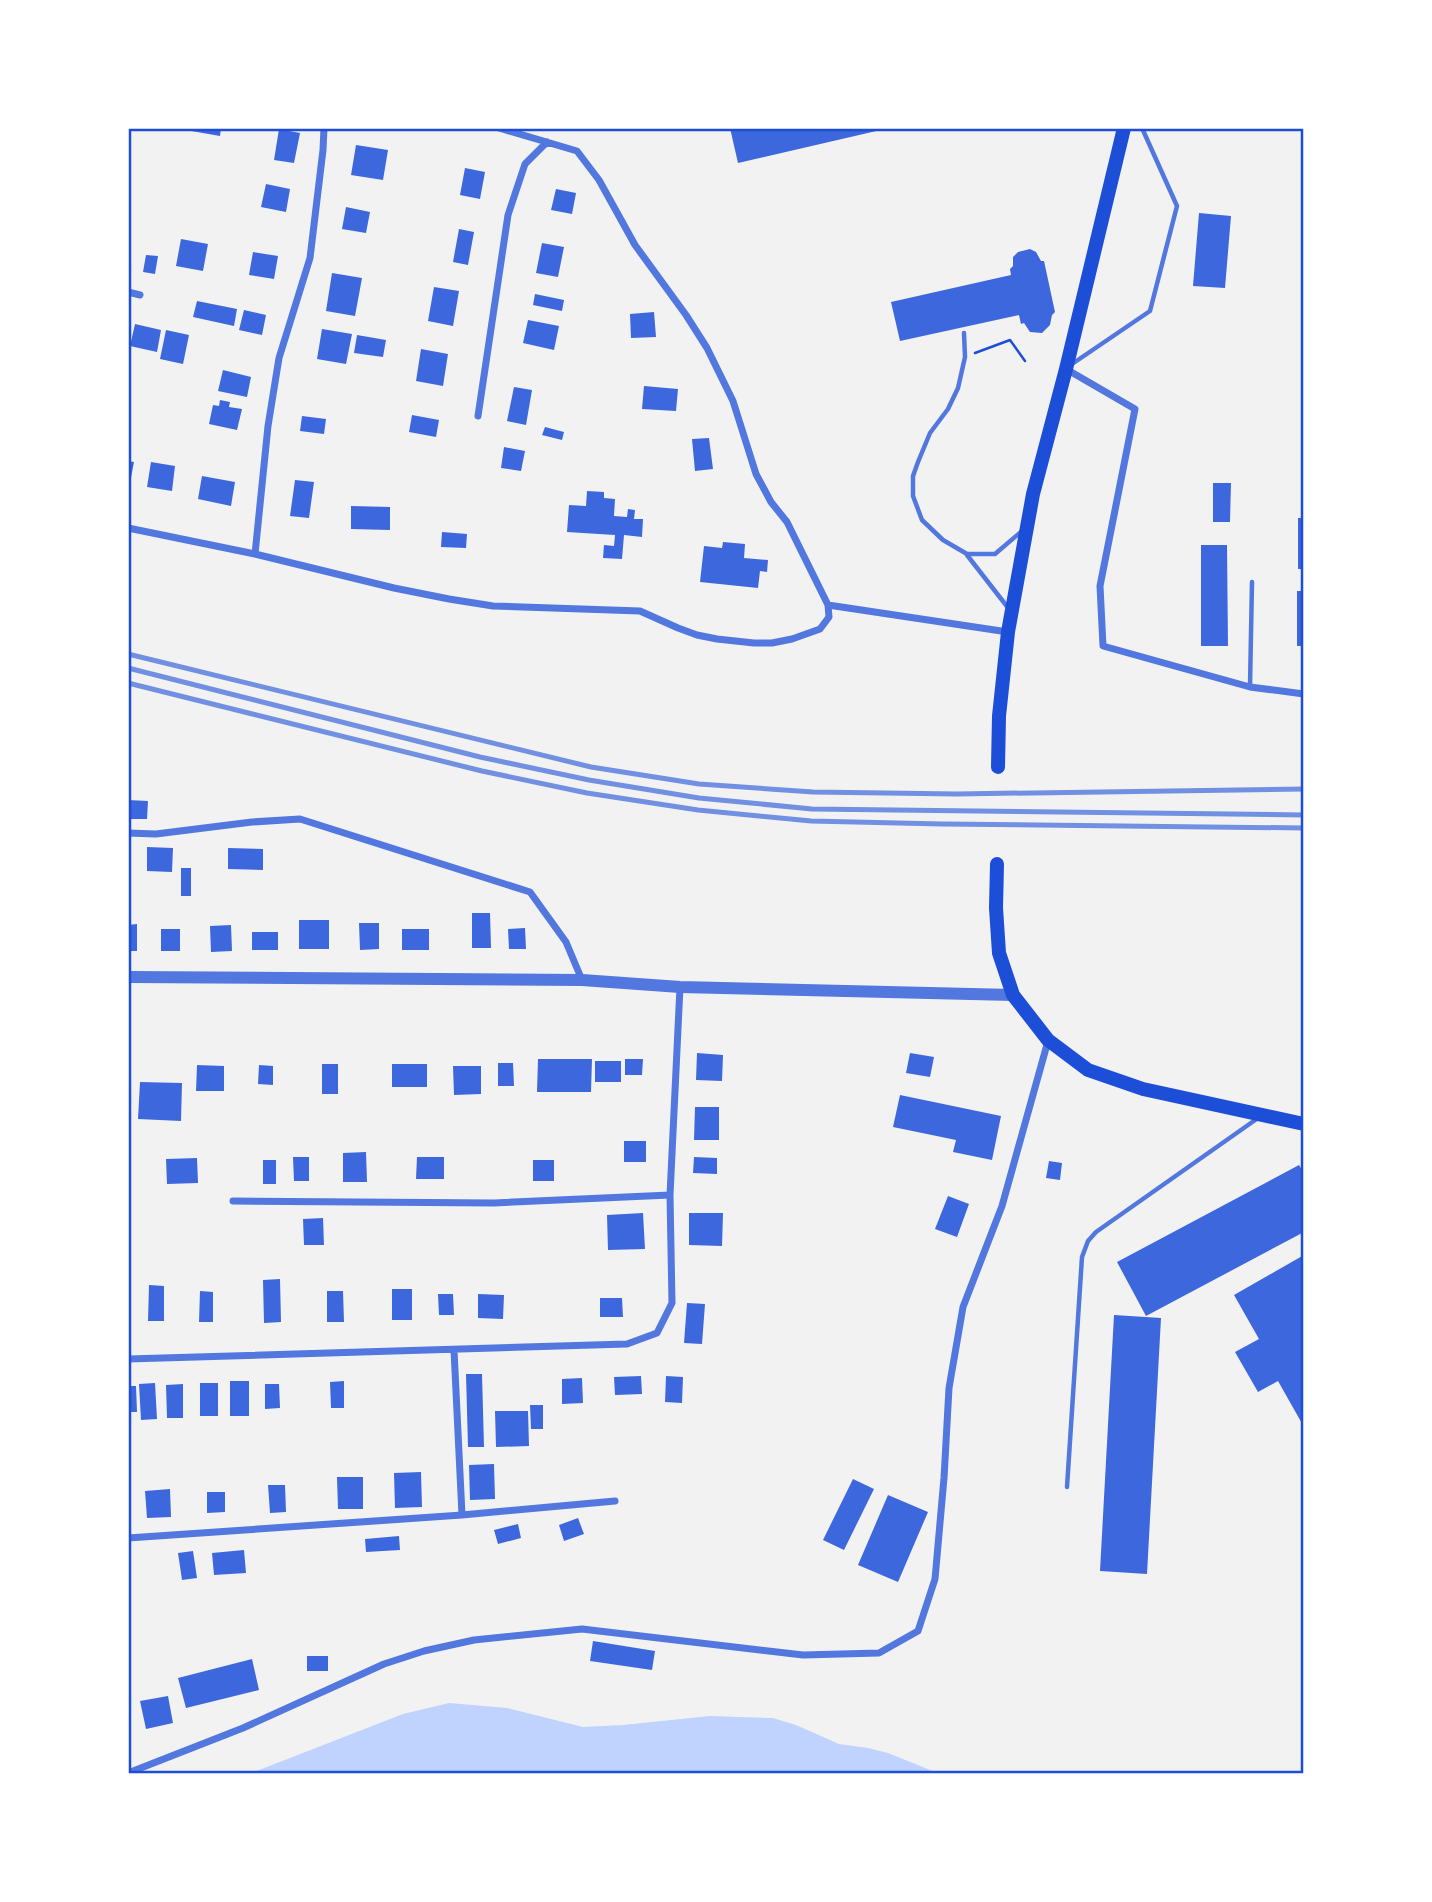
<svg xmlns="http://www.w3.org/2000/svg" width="1432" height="1902" font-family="Mulish,sans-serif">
<rect width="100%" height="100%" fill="#f2f2f2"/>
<path fill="#bfd3fe" d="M449,1703L507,1708L583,1727L623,1725L710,1716L773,1718L796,1725L839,1744L868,1748L888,1753L940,1774H249L403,1714Z"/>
<path fill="#3d67dc" d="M180,128H221L220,136L180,129Z
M730,128H885V129L738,163Z
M279,129L300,133L294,163L274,160Z
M356,145L388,150L383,180L351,175Z
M465,168L485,172L480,199L460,195Z
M266,184L290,189L286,212L261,207Z
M556,189L576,193L572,214L551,210Z
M346,207L370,212L366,233L342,229Z
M1199,213L1231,216L1225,288L1193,286Z
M459,229L474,232L468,265L453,262Z
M181,239L208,244L203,271L176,266Z
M542,243L564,247L558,277L536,273Z
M1030,249L1036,252L1041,261H1044L1055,312L1052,315L1050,325L1042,333L1030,332L1024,323L1021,324L1019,315L900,341L891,302L1011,275L1010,269L1013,266V257L1018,252Z
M253,252L278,256L274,279L249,275Z
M146,255L158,256L155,274L143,272Z
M332,273L362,278L355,316L326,311Z
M434,287L459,291L453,326L428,321Z
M535,294L564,300L562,311L533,305Z
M197,301L237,309L234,326L193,317Z
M244,310L266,315L262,335L239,330Z
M654,312L656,337L631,338L630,314Z
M528,320L559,326L554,350L523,343Z
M135,324L161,330L157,352L130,346Z
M322,329L352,334L346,364L317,359Z
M166,330L189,335L183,364L160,359Z
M357,335L386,340L383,357L354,353Z
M421,349L448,354L443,386L416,381Z
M223,370L251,377L247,397L218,391Z
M644,386L678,389L676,411L642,409Z
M514,387L532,390L526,425L507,421Z
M220,400L230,402L229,407L242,409L237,430L209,424L213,405L219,406Z
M412,415L439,420L436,437L409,432Z
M302,416L326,419L324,434L300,431Z
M545,427L564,432L562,440L542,435Z
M709,438L713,469L695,471L692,439Z
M504,447L525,451L521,471L501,468Z
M128,461L134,462L129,488H128Z
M151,462L175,466L172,491L147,487Z
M202,476L235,482L231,506L198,499Z
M295,480L314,482L309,518L290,516Z
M1213,483H1231L1230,522H1213Z
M587,491L604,492V498L615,499L614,516L627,517L628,509L635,510L634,519H643L642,537L624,535L622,559L603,558L604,545L614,546L615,535L567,532L569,505L586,506Z
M351,506L390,507V530L351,529Z
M1298,518H1304V569H1298Z
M442,532L467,534L466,548L441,547Z
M723,542L745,544L744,558L768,560L767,572L760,571L758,588L700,582L704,546L722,548Z
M1201,545H1227L1228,646H1201Z
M1297,591H1304V646H1297Z
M128,800L148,801L147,819H128Z
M147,847L173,848L172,872L147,871Z
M228,848L263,849V870L228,869Z
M181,868H191V896H181Z
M472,913H490L491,948H472Z
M299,920H329V949H299Z
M359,923H379V949L360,950Z
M137,924V951H128V925Z
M231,925L232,951L211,952L210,926Z
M525,928L526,949H509L508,929Z
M161,929H180V951H161Z
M402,929H429V950H402Z
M252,932H278V950H252Z
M697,1053L723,1055L722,1081L696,1080Z
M910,1053L934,1057L930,1077L906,1073Z
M538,1059H592L591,1092H537Z
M625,1059H643L642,1075H625Z
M595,1061H621V1082H595Z
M498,1063H513L514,1086H498Z
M322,1064H338V1094H322Z
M392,1064H427V1087H392Z
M197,1065L224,1066V1091H196Z
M259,1065L273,1066V1085L258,1084Z
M453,1066H481V1094L454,1095Z
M140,1082L182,1083L181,1121L138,1119Z
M900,1095L1001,1116L992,1160L953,1152L956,1140L893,1127Z
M695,1107H719V1140H694Z
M624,1141H646V1162H624Z
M366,1152L367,1182H343V1153Z
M293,1157H309V1181H294Z
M417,1157H444V1179H416Z
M694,1157L717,1158V1174L693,1173Z
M197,1158L198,1183L167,1184L166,1159Z
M263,1160H276V1184H263Z
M533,1160H554V1181H533Z
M1049,1161L1062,1163L1060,1180L1046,1178Z
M1299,1165L1304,1173V1232L1146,1316L1117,1262Z
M948,1196L969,1204L957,1237L935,1229Z
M643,1213L645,1249L608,1250L607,1215Z
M689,1213H723L722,1246L689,1245Z
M323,1218L324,1245H304L303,1219Z
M1304,1255V1427L1278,1381L1258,1392L1235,1352L1259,1339L1234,1295Z
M280,1279L281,1322L264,1323L263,1280Z
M149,1285L164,1286V1321H148Z
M392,1289H412V1320H392Z
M200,1291L213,1292V1322H199Z
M327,1291H343L344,1322H327Z
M438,1294H453L454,1315H439Z
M478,1294L504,1295L503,1319L478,1318Z
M600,1298H622L623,1317H600Z
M687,1303L705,1304L702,1344L684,1343Z
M1114,1315L1161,1318L1147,1574L1100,1571Z
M466,1374H482L484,1447H468Z
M641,1376L642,1394L615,1395L614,1377Z
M666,1376L683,1377L682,1403L665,1402Z
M582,1378L583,1403L562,1404V1379Z
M230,1381H249V1416H230Z
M344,1381V1408H331L330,1382Z
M155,1383L157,1419L141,1420L139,1384Z
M200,1383H218V1416H200Z
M183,1384V1418H167L166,1385Z
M265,1384H279L280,1408L265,1409Z
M128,1386H136L137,1412H128Z
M530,1405H543V1429H531Z
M495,1411H528L529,1446L496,1447Z
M494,1464L495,1499L470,1500L469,1465Z
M421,1472L422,1507L395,1508L394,1473Z
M337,1477H363V1509H338Z
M853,1479L874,1489L844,1550L823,1540Z
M268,1485H285L286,1512L270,1513Z
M170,1489L171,1517L147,1518L145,1491Z
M207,1492H225V1512L207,1513Z
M888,1495L928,1512L898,1582L858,1565Z
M578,1518L584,1534L564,1541L559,1525Z
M518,1524L521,1538L498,1544L494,1530Z
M399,1536L400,1550L366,1552L365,1539Z
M244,1550L246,1573L214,1575L212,1553Z
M193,1551L197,1578L182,1580L178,1553Z
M593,1641L655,1651L652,1670L590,1661Z
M307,1656H328V1671H307Z
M252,1659L259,1690L186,1708L178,1678Z
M168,1696L173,1723L146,1729L140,1701Z"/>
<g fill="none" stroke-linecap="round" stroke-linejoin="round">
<path stroke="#1d4ed8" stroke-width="2.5" d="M975,353L1010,340L1025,361"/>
<path stroke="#5277de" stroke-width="4.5" d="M964,333L965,357L958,388L948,409L930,433L918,462L913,476V496L922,520L943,540L967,554H995L1022,531
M1072,364L1150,311L1177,206L1142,128
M967,555L1009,609
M1250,686L1252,582
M1067,1487L1082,1257L1088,1241L1096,1232L1258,1118"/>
<path stroke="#5277de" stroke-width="7" d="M128,292L140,295
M1066,369L1135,409L1100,586L1103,646L1250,687L1304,694
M478,416L508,215L525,164L547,142
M128,528L255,554L394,588L449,599L493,606L640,611L678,628L697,635L717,639L754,643H772L792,639L820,629L829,617L828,605L787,522L771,502L756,474L733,401L707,348L686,315L635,245L599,180L577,151L499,128
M255,554L268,426L279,358L310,258L323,150L324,128
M828,605L1008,632
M128,833L156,834L252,822L300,819L530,892L566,942L582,980
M233,1201L494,1203L670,1195
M454,1350L462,1515
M128,1359L627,1344L657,1333L672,1303L670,1195L680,987
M128,1538L462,1515L615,1501
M128,1773L243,1728L384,1664L424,1651L474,1640L582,1629L803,1655L879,1653L918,1631L935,1579L944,1478L949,1388L963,1307L1002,1206L1048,1041"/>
<path stroke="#5277de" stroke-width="12" d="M128,977L582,980L680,987L1013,995"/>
<path stroke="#1d4ed8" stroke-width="14" d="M998,767L999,716L1008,632L1033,494L1066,369L1124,128
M997,864L996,908L999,953L1013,995L1048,1040L1088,1070L1143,1089L1304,1124"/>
<path stroke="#7290e2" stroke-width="5" d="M128,654L591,767L699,784L813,792L957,794L1304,789
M128,668L480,757L589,780L699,798L812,809L1304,815
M128,683L482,771L587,793L698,810L811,821L942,824L1304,828"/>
</g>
<rect width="1432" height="1902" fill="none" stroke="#ffffff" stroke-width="259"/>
<rect x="130" y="130" width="1172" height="1642" fill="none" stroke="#1d4ed8" stroke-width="2.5"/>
</svg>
